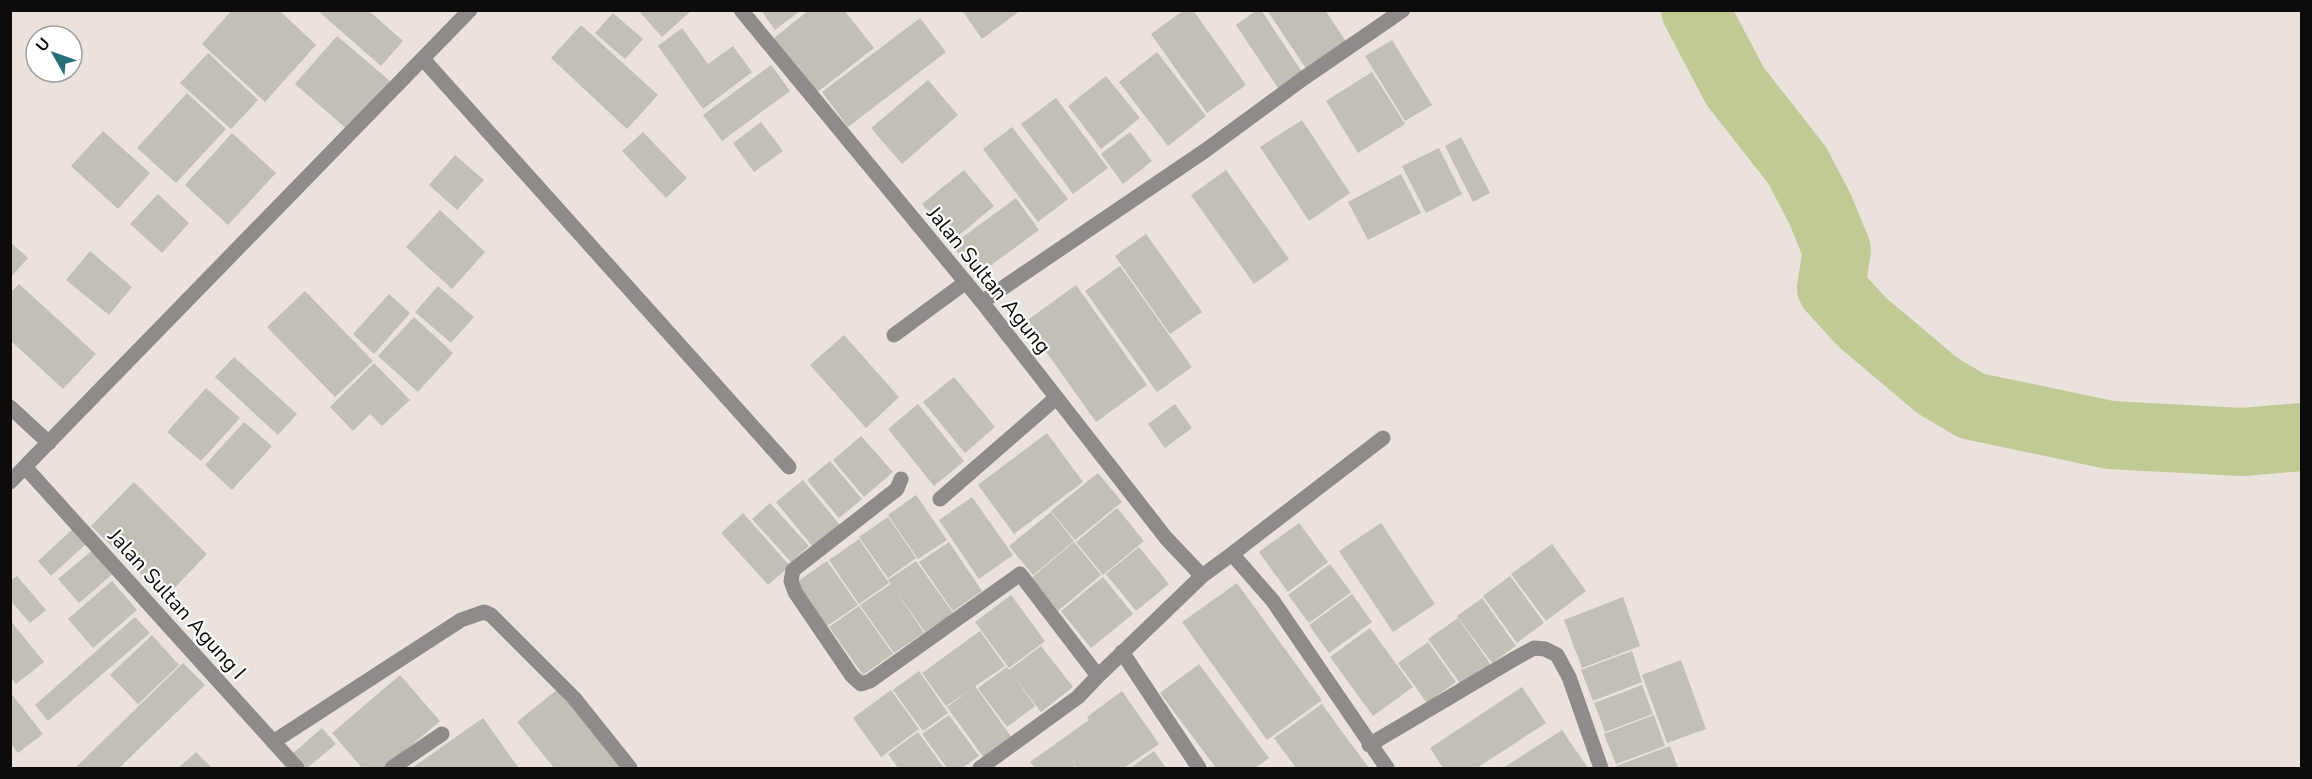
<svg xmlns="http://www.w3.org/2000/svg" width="2312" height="779" font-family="'Nunito Sans',sans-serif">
<rect width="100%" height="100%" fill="#e9e2dd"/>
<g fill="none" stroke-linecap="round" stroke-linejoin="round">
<path stroke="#bfca94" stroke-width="68" d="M1695,10L1735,86L1797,165L1820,209L1837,250L1831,288L1862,322L1938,386L1972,406L2110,435L2242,442L2302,437"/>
</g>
<path fill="#c2bfb7" d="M232,10H279L316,45L265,102L202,44Z
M317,10H368L403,41L381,66Z
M638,10H692L662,37Z
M761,10H801L775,30Z
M809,10H844L874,48L815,94L773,39Z
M962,10H1021L982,39Z
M1184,10H1193L1246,85L1207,113L1151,34Z
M1257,10H1261L1302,72L1278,88L1236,25Z
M1267,10H1325L1347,43L1307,70Z
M613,13L643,39L625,59L595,33Z
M920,18L946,52L848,127L822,92Z
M581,25L658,95L627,129L551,58Z
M682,28L708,64L733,46L752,72L703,109L658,46Z
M337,36L390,81L348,130L295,84Z
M1392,40L1432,105L1405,121L1365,56Z
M1157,52L1206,116L1168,146L1119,82Z
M208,53L258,100L231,129L180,83Z
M771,65L790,91L722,141L703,115Z
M1372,72L1405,124L1358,153L1326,101Z
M1106,76L1140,118L1101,149L1068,106Z
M928,80L958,115L902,164L871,128Z
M187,93L226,129L176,183L137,148Z
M1056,98L1108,168L1073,194L1021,124Z
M1302,120L1350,193L1309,221L1260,147Z
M761,122L783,151L754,172L733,143Z
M1012,127L1068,199L1038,222L983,149Z
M103,131L150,173L118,209L71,166Z
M643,132L687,178L666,198L622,151Z
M1130,132L1152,161L1123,184L1101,154Z
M232,133L276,173L228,225L185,185Z
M1461,137L1490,193L1473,202L1445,146Z
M1439,148L1462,194L1426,213L1402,166Z
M455,155L484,180L457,210L429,185Z
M964,170L994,206L952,241L922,204Z
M1226,170L1289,259L1254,284L1191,195Z
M1401,174L1421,213L1368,240L1348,202Z
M158,194L189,223L162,253L130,224Z
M1016,198L1039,230L975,277L952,245Z
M440,210L485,252L452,289L406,247Z
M1146,234L1202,312L1170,334L1115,256Z
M10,242L28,258L10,278Z
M90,251L132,287L109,315L66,280Z
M1120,266L1192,367L1157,392L1085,291Z
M19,284L96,354L63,389L10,340V293Z
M1076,285L1147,385L1096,422L1025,322Z
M438,286L474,317L451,343L415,312Z
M305,291L373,361L335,397L267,327Z
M389,294L410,313L374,354L353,334Z
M414,317L453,353L418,392L378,356Z
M844,335L899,397L866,428L810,365Z
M234,357L297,414L278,435L215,377Z
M374,363L410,400L382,426L370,414L353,431L330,407Z
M954,377L995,427L965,453L923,402Z
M206,388L240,418L201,461L167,432Z
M918,404L964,461L934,486L888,429Z
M1175,404L1192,428L1165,448L1148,424Z
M244,422L272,446L232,490L205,465Z
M1047,433L1083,482L1014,534L978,485Z
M861,436L893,472L864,497L833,460Z
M830,461L862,499L839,518L807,480Z
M1098,473L1122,502L1075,540L1051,511Z
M803,480L840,525L813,547L776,502Z
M134,482L207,554L165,598L91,526Z
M916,495L947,540L918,559L888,515Z
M972,497L1013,555L979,579L939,520Z
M770,503L809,546L791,562L752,519Z
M1117,508L1144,541L1103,575L1076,542Z
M1051,512L1074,541L1033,575L1009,546Z
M743,513L790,566L768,585L721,533Z
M888,517L916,558L888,578L859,537Z
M1299,523L1328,562L1288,592L1259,552Z
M1381,523L1435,604L1393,632L1339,551Z
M74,528L87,543L51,576L38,561Z
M859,539L889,583L859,604L829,560Z
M949,542L982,591L953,611L919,562Z
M1074,542L1101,575L1058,611L1031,578Z
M1552,544L1586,591L1546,621L1511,574Z
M1139,547L1169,584L1136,611L1106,574Z
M95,548L115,572L79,603L58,579Z
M827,561L858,605L827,626L797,582Z
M916,561L953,613L925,632L895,590L924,633L894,653L860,605L891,584L888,580Z
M1330,564L1351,592L1309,623L1288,595Z
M17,576L46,610L30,623L10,600V581Z
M1510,576L1544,623L1517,643L1483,596Z
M1103,577L1133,614L1091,648L1061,611Z
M112,581L137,610L93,648L68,619Z
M1237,583L1322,700L1267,740L1182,622Z
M1352,594L1372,622L1329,653L1309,625Z
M1011,595L1045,641L1009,668L975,622Z
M1623,597L1640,646L1582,668L1564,620Z
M1482,598L1516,646L1492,663L1457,616Z
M859,606L893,654L863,675L829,627Z
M135,617L150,633L48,721L35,705Z
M1458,618L1491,665L1462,686L1428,639Z
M10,620L44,662L16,684L10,677Z
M1370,628L1413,687L1373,716L1330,657Z
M980,631L1005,666L946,706L922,673Z
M152,635L179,665L138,704L110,675Z
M1428,642L1456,682L1427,703L1398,663Z
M1041,646L1073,687L1041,712L1009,670Z
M1632,651L1642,682L1593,701L1581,670Z
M1681,660L1706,729L1667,743L1642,675Z
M183,663L205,685L119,768H75Z
M1199,664L1269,758L1255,768H1216L1160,693Z
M1007,667L1035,706L1007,727L978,688Z
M919,671L948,713L923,731L893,690Z
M400,675L440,721L385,768H362L332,733Z
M1642,685L1653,714L1605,732L1594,703Z
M975,686L1012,738L984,758L947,707Z
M1522,687L1546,723L1477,768H1443L1430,748Z
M559,688L622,768H554L517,722Z
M891,690L919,729L881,757L853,718Z
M1122,691L1159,744L1124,768H1077L1071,759L1076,768H1035L1030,762L1089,720L1087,717Z
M10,692L43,734L18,753L10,742Z
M1322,704L1343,733L1369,768H1296L1274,738Z
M949,715L979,756L962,768H947L922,734Z
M1654,715L1665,746L1616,764L1604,734Z
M483,718L518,767L515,768H412Z
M322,728L336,744L307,768H303L291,755Z
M1562,730L1588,768H1503Z
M918,732L944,768H898L888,754Z
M1670,746L1678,768H1617L1616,766Z
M1154,751L1166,768H1130Z
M196,752L212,768H178Z"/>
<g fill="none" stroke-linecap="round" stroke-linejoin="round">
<path stroke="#8f8b8b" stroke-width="15" d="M741,10L982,302L1166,538L1202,576
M423,59L789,467
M982,302L1206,150L1304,78L1403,10
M894,335L966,282
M10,407L49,443
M25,467L297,768
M901,479L897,489L793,570L791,581L795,592L852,676L861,684L870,681L1020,574L1098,676L1202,576L1232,554L1273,601L1387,768
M10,482L470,10
M940,499L1056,398
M1232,554L1383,438
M1122,652L1199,768
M273,742L461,620L484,612L491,615L574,698L630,768
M1369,745L1514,659L1534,648L1545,649L1557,655L1569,677L1601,768
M392,768L442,734
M980,768L1078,697L1098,676"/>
</g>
<g text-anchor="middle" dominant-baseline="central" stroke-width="4.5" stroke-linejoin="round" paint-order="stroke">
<g font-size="21" fill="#0e0c0a" stroke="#fff">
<text transform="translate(989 280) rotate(51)">Jalan Sultan Agung</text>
<text transform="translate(177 604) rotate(48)">Jalan Sultan Agung I</text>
</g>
</g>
<rect width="2312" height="779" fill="none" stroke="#0e0c0a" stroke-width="24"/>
<g transform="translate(54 54) rotate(310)"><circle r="28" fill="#ffffff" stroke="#9f9e9d" stroke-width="1.5"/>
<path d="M0-4.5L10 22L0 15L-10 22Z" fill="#266f78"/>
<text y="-9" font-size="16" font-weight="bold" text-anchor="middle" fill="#0e0c0a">U</text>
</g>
</svg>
